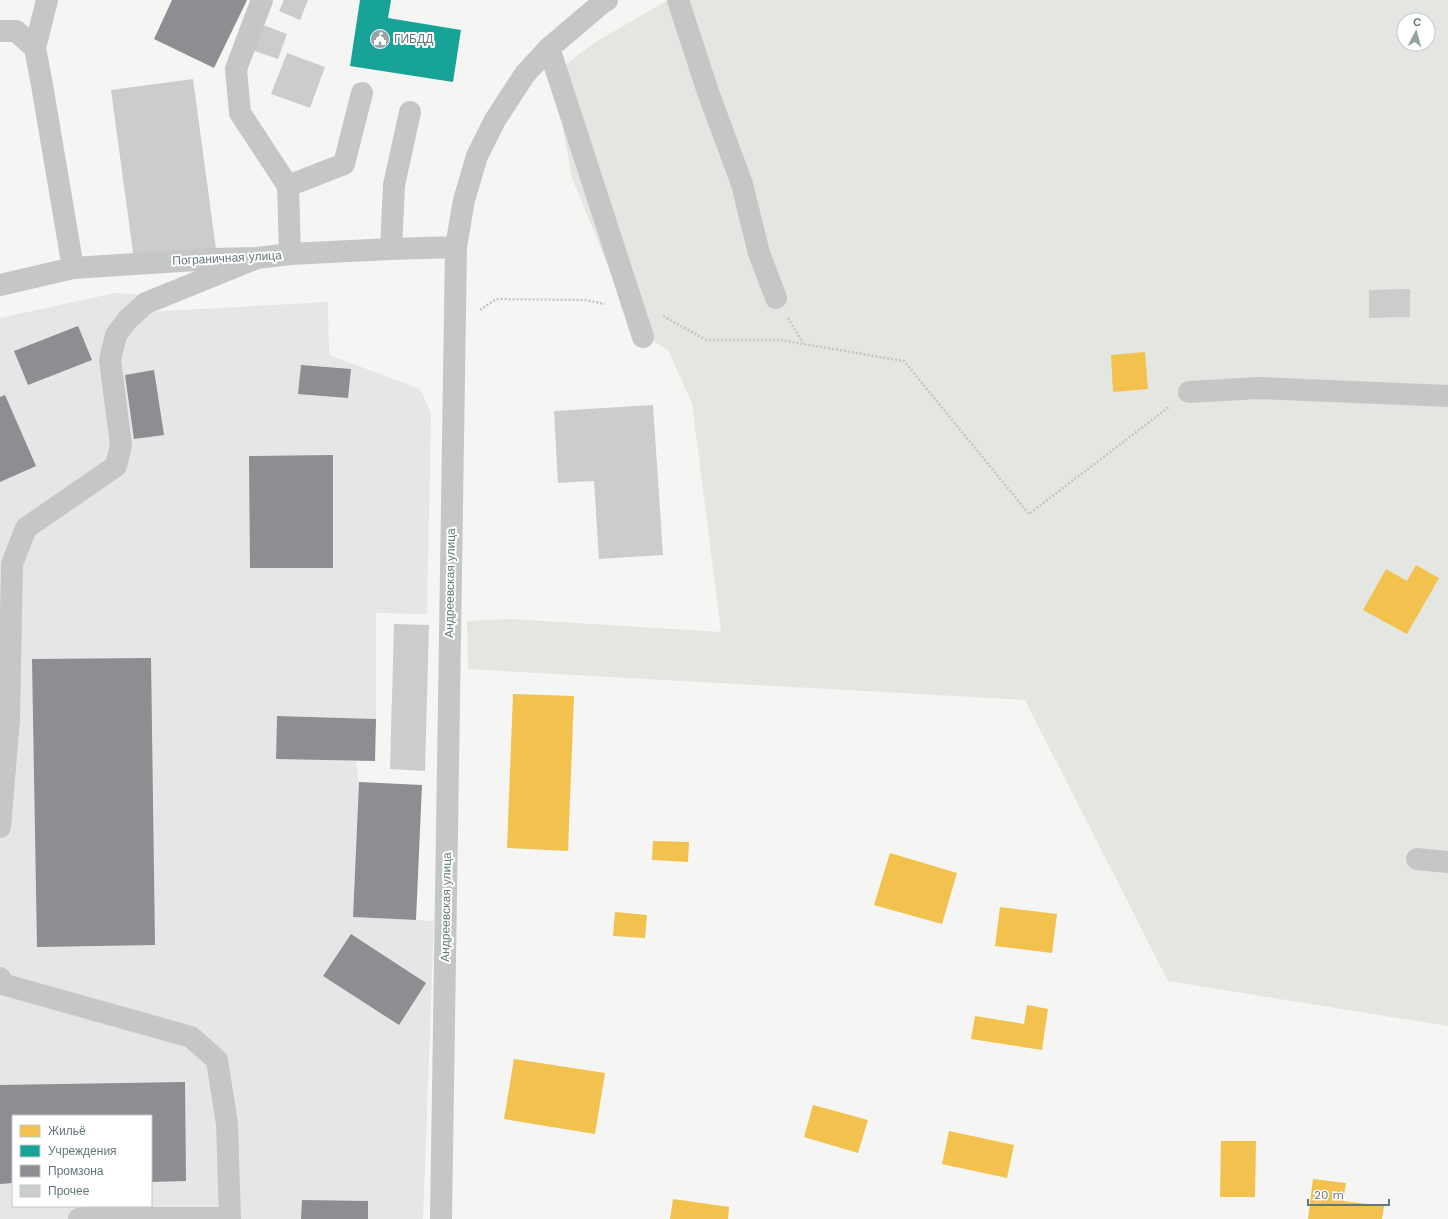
<svg xmlns="http://www.w3.org/2000/svg" width="1448" height="1219" font-family="'Work Sans',sans-serif">
<rect width="100%" height="100%" fill="#f5f5f4"/>
<path fill="#e5e6e5" fill-rule="evenodd" d="M115,293L146,295L147,312L328,302L329,355L420,389L431,413L427,614L376,613V719L277,716L276,758L356,761L359,782L353,917L434,921L423,1219H0V318ZM13,1116H151V1206H13Z"/>
<path fill="#e4e6e1" fill-rule="evenodd" d="M668,0H1448V1026L1168,981L1025,700L468,669L467,621L511,619L721,632L692,403L668,350L634,329L572,178L553,74L594,43ZM1404,20H1428V44H1404Z"/>
<path fill="#f2c14e" d="M1145,352L1148,389L1113,392L1111,355Z
M1416,565L1439,578L1407,634L1363,610L1386,569L1407,581Z
M513,694L574,696L568,851L507,848Z
M653,841L689,842L688,862L652,860Z
M890,853L957,873L942,924L874,905Z
M1000,907L1057,914L1052,953L995,946Z
M615,912L647,915L645,938L613,936Z
M1027,1005L1048,1009L1042,1050L971,1039L975,1016L1024,1024Z
M514,1059L605,1073L595,1134L504,1119Z
M813,1105L868,1120L858,1153L804,1137Z
M949,1131L1014,1145L1007,1178L942,1164Z
M1221,1141H1256L1255,1197H1220Z
M1313,1179L1346,1183L1343,1201L1384,1206L1382,1219H1308Z
M673,1199L729,1207L728,1219H670Z"/>
<path fill="#17a398" d="M360,0H391L388,18L461,30L453,82L350,66Z"/>
<path fill="#8d8d92" d="M172,0H247L214,68L154,39Z
M78,326L92,360L28,385L14,351Z
M301,365L351,369L348,398L298,394Z
M154,370L164,435L134,439L125,375Z
M5,395L36,466L0,482V397Z
M333,455V568H250L249,456Z
M151,658L155,945L37,947L32,659Z
M277,716L376,719L375,761L276,759Z
M359,782L422,785L416,920L353,917Z
M351,934L426,983L399,1025L323,976Z
M185,1082L186,1181L151,1182V1116H13V1183L0,1184V1085Z
M302,1200L368,1201V1219H301Z"/>
<path fill="#cbcdcd" d="M284,0H308L300,20L279,11Z
M258,23L287,34L278,59L249,49Z
M287,53L325,67L310,108L271,94Z
M193,79L216,249L134,260L111,90Z
M1410,289V317L1369,318V290Z
M653,405L663,555L599,559L594,481L558,483L554,411Z
M394,624L429,625L425,771L390,769Z"/>
<g fill="none" stroke-linecap="round" stroke-linejoin="round">
<path stroke="#c3c5c5" stroke-width="2.5" stroke-dasharray="2 2" stroke-linecap="butt" d="M480,310L496,299L585,300L605,304
M663,316L706,340H780L904,361L1029,514L1169,407
M788,318L803,343"/>
<path stroke="#c5c7c7" stroke-width="22" d="M47,0L35,48L42,85L73,268
M262,0L236,69L240,113L288,186L290,254
M678,0L708,92L742,184L759,253L776,298
M0,31H16L35,48
M549,48L643,337
M288,186L344,164L362,93
M391,249L394,185L410,112
M0,285L73,268L212,259L257,258L290,254L391,249L456,247
M1189,392L1259,388L1448,396
M0,827L9,719L12,564L26,528L116,466L121,445L110,360L116,335L128,319L146,303L257,258
M1417,859L1448,862
M0,978L2,984L191,1037L217,1060L227,1124L230,1219
M79,1219L81,1218H230
M441,1219L456,247L464,200L477,156L495,120L525,74L549,48L602,3L607,0"/>
</g>
<defs>
<symbol id="civic-disc" viewBox="-11 -11 22 22"><circle r="9.5" fill="#96a3a5" stroke="#fff"/><path d="M-.6-6.5H3V-4.5H.6V-3L4-1V1h2V6H-6V1h2V-1L-.6-3ZM-1.2 2.5V6h2.4V2.5Z" fill="#fff"/></symbol>
</defs>
<g fill-rule="evenodd">
<use href="#civic-disc" x="369" y="28" width="22" height="22"/>
</g>
<g text-anchor="middle" dominant-baseline="central" stroke-width="4" stroke-linejoin="round" paint-order="stroke">
<g font-size="12" fill="#63777b" stroke="#fff" text-anchor="start">
<text x="394" y="39">ГИБДД</text>
</g>
<g font-size="12" fill="#63777b" stroke="#fff">
<text transform="translate(227 258) rotate(-3)">Пограничная улица</text>
<text transform="translate(450 583) rotate(-89)">Андреевская улица</text>
<text transform="translate(446 907) rotate(-89)">Андреевская улица</text>
</g>
</g>
<rect x="12" y="1115" width="140" height="92" fill="#ffffff" stroke="#c1c9ca"/>
<rect x="20" y="1125" width="20" height="12" fill="#f2c14e" stroke="#c1c9ca"/>
<text x="48" y="1135" font-size="12" fill="#63777b">Жильё</text>
<rect x="20" y="1145" width="20" height="12" fill="#17a398" stroke="#c1c9ca"/>
<text x="48" y="1155" font-size="12" fill="#63777b">Учреждения</text>
<rect x="20" y="1165" width="20" height="12" fill="#8d8d92" stroke="#c1c9ca"/>
<text x="48" y="1175" font-size="12" fill="#63777b">Промзона</text>
<rect x="20" y="1185" width="20" height="12" fill="#cbcdcd" stroke="#c1c9ca"/>
<text x="48" y="1195" font-size="12" fill="#63777b">Прочее</text>
<g transform="translate(1416 32) rotate(6)"><circle r="19" fill="#ffffff" stroke="#c1c9ca"/>
<path d="M0-3L7 15L0 10L-7 15Z" fill="#96a3a5"/>
<text y="-6" font-size="11" font-weight="bold" text-anchor="middle" fill="#63777b">С</text>
</g>
<path d="M1308 1199v6h81v-6" fill="none" stroke="#63777b" stroke-width="2"/>
<text x="1314" y="1199" font-size="12" fill="#63777b" stroke="#ffffff" stroke-width="3" paint-order="stroke">20 m</text>
</svg>
